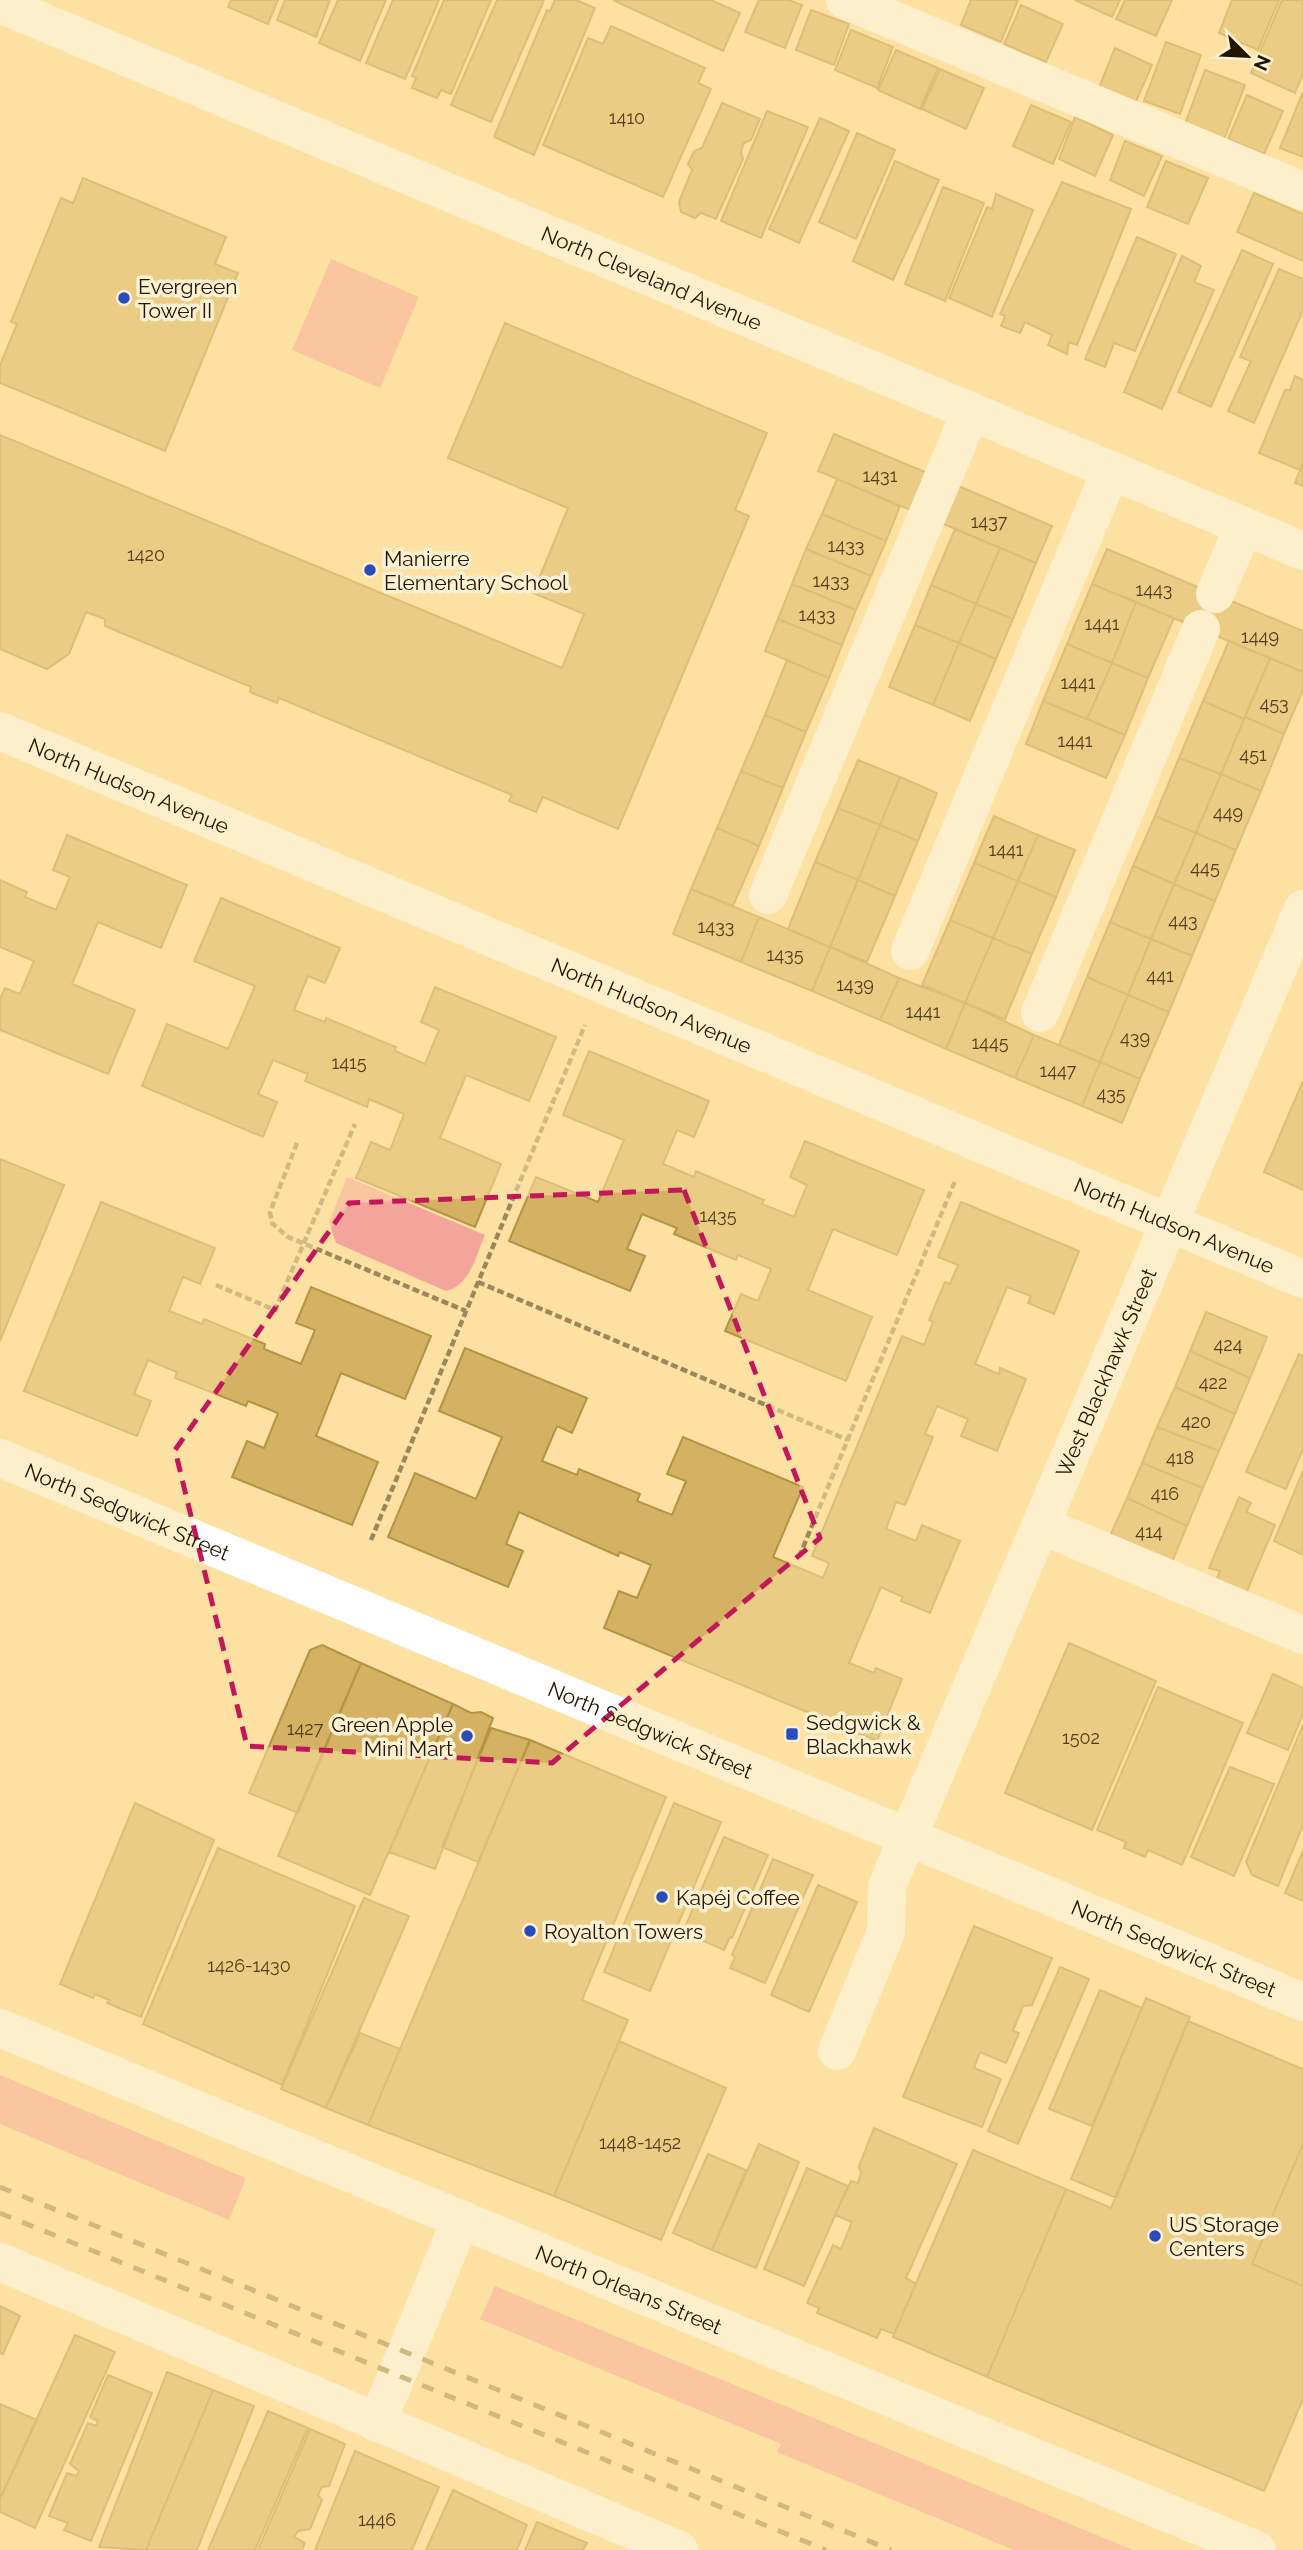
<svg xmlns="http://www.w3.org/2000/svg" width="1303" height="2550" font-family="Raleway,sans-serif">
<rect width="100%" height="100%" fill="#fde1a3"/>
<path fill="#f3a49b" d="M331,259L419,297L380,388L292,350Z
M347,1177L485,1235C476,1255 470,1286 446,1291L336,1243L329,1222Z
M0,2075L246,2178L229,2220L0,2124Z
M495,2286L1133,2550H1014L777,2452L781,2444L480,2319Z"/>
<path fill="#d4b163" stroke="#b59344" stroke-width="2" d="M231,0H278L268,24L228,7Z
M285,0H330L316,37L277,20Z
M338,0H386L360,61L319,43Z
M393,0H439L405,79L366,63Z
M444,0H491L451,94L441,90L437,98L412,88L416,78L412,76Z
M497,0H544L491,122L451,105Z
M555,0H576L595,8L534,155L494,137L547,10L550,11Z
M613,0H711L740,13L723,51Z
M759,0H789L802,5L785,48L745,32Z
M971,0H1018L1001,42L961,25Z
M1075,0H1120L1112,17Z
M1125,0H1172L1156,36L1116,19Z
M1232,0H1279L1258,50L1219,33Z
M1282,0H1303V74L1295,93L1251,73Z
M1021,5L1063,24L1046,62L1004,44Z
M811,10L849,24L834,65L796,50Z
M611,26L705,68L698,83L711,89L663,197L543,145L588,38L603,44Z
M851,30L893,47L877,88L835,70Z
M1166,42L1201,55L1180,114L1144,101Z
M1115,48L1152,65L1134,106L1098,90Z
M896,50L938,68L920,109L878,90Z
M940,69L984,88L966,129L922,109Z
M1205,70L1245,85L1224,139L1185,124Z
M1303,92V157L1280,148Z
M1247,95L1283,111L1264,154L1228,139Z
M722,103L760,119L751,140L744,143L741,151L743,159L716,219L701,213L695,218L681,212L679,202L692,170L688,164L694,151L702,148Z
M1031,105L1071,122L1053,164L1013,146Z
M767,111L808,127L761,238L721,221Z
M1075,117L1113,135L1095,176L1059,159Z
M820,118L849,131L799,243L769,229Z
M857,133L895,150L856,239L819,222Z
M1125,141L1162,156L1144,196L1110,180Z
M895,161L939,180L893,280L853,261Z
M1166,161L1208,178L1188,224L1147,207Z
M83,178L226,237L215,264L238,273L165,451L0,383V365L17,324L11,322L61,198L73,203Z
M1062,182L1131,209L1077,345L1069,342L1067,354L1048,345L1052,335L1025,322L1020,333L1001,326L1005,316L1000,314Z
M943,187L984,203L945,301L905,284Z
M1254,193L1303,214V261L1237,232Z
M996,194L1033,210L992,317L949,298L987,207L992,209Z
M1137,237L1176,254L1135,351L1114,343L1105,367L1085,359Z
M1242,250L1273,264L1211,407L1178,392Z
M1182,256L1201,266L1194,282L1214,290L1162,409L1124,392Z
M1279,269L1303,279V310L1254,423L1228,411L1251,361L1240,357Z
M505,323L767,433L735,510L749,516L618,829L543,797L536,812L509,801L512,795L279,698L277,703L250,692L251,687L105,626V619L86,612L69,654L47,669L0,649V435L562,668L584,614L533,593L568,508L448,458Z
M1295,376L1303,380V462L1300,470L1259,453L1285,390H1290Z
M834,434L942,479L927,517L818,471Z
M1303,462V486L1295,483Z
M837,479L900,506L886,541L822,514Z
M942,479L1052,526L1036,563L927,517Z
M822,514L886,541L871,576L806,549Z
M955,529L1000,548L976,604L931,585Z
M1000,548L1036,563L1013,619L976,604Z
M806,549L871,576L856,610L792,584Z
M1107,549L1217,595L1202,630L1092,584Z
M792,584L856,610L842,645L778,619Z
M1092,584L1136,602L1112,663L1067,644Z
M931,585L976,604L959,643L915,625Z
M1217,595L1303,631V672L1202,630Z
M1136,602L1174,618L1148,678L1112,663Z
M976,604L1013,619L996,659L959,643Z
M778,619L842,645L829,678L765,651Z
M915,625L959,643L933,705L889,687Z
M1229,641L1270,658L1244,719L1203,701Z
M959,643L996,659L970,721L933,705Z
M1067,644L1112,663L1087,719L1043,701Z
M1270,658L1303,672V690L1284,734L1245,717Z
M787,660L829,678L806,732L765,715Z
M1112,663L1148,678L1125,735L1087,719Z
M1043,701L1125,735L1106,778L1026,744Z
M1203,701L1244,719L1221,774L1179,758Z
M765,715L806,732L783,788L741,771Z
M1245,717L1284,734L1261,791L1221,774Z
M1179,758L1221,774L1196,833L1155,816Z
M858,760L900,777L880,825L838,808Z
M741,771L783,788L759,846L717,828Z
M1221,774L1261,791L1236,850L1196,833Z
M900,777L937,793L918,841L880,825Z
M838,808L880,825L858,880L815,862Z
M994,816L1038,835L1018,881L974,863Z
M1155,816L1196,833L1174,884L1133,866Z
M880,825L918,841L895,896L858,880Z
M717,828L759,846L733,906L691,889Z
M1196,833L1236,850L1215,901L1174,884Z
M67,835L187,885L161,948L98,922L72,984L135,1010L108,1074L0,1030V999L5,988L20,994L34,961L0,947V880L27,892L25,897L56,910L70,877L53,870Z
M1038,835L1075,850L1056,897L1018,881Z
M815,862L858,880L830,947L788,929Z
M974,863L1018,881L993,938L950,920Z
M1133,866L1174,884L1151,939L1110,922Z
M858,880L895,896L867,962L830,947Z
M1018,881L1056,897L1032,954L993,938Z
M1174,884L1215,901L1192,956L1151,939Z
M691,889L759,917L741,962L673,934Z
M221,898L340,948L325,983L308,976L294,1010L325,1022L326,1018L396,1047L395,1051L425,1064L439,1030L421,1022L435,987L556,1037L529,1101L466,1075L440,1138L501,1164L475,1227L356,1178L371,1142L390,1150L404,1114L369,1099L367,1107L305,1081L308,1074L273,1060L258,1094L277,1102L263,1137L142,1086L167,1024L228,1049L255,986L194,961Z
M759,917L830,947L812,991L741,962Z
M950,920L993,938L965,1003L922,985Z
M1110,922L1151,939L1128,995L1087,977Z
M993,938L1032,954L1005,1019L965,1003Z
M1151,939L1192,956L1169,1012L1128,995Z
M830,947L899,978L880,1020L812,991Z
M1087,977L1128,995L1100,1062L1059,1045Z
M899,978L965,1003L946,1049L880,1020Z
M1128,995L1169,1012L1140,1079L1100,1062Z
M965,1003L1034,1035L1015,1078L946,1049Z
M1034,1035L1100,1062L1082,1106L1015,1078Z
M589,1051L709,1101L694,1137L677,1130L663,1164L694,1177L696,1171L764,1200L762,1204L794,1217L807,1185L790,1177L805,1141L924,1190L897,1255L833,1229L808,1290L872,1317L846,1381L725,1331L741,1294L758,1301L771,1269L738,1255L736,1260L674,1234L677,1228L642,1214L627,1249L645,1256L630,1291L509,1241L536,1177L598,1202L624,1140L563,1115Z
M1100,1062L1140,1079L1122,1123L1082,1106Z
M1303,1081V1190L1264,1172Z
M0,1159L64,1185L0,1341Z
M101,1202L215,1248L200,1284L183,1277L169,1311L202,1324L204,1319L265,1344L264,1349L301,1364L315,1330L296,1323L311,1287L431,1336L405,1399L341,1373L316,1436L378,1462L352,1525L232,1477L247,1441L264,1448L278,1413L248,1401L246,1406L175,1378L177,1372L148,1360L134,1394L151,1401L137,1436L24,1391Z
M961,1202L1079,1251L1054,1314L1028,1303L1031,1296L1007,1287L975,1364L999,1374L1000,1368L1026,1379L997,1451L961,1436L968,1419L937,1406L925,1434L933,1437L905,1505L896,1502L886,1529L916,1541L922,1525L960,1541L930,1613L901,1601L903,1597L881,1587L849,1663L874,1673L876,1668L902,1679L877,1741L604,1628L619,1591L637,1598L651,1565L620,1552L618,1556L519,1512L506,1544L523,1551L508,1587L388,1537L415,1473L476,1499L502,1437L439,1411L465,1348L587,1398L572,1433L557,1426L542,1461L577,1475L579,1469L640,1494L637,1501L672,1515L686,1481L667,1474L683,1437L803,1487L773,1557L823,1578L829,1563L812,1556L902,1336L924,1345L933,1322L929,1320L945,1282L950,1284L958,1265L938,1257Z
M1206,1312L1267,1337L1250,1378L1190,1351Z
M1190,1351L1250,1378L1235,1414L1175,1387Z
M1299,1354L1303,1356V1449L1286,1489L1246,1472Z
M1175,1387L1235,1414L1219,1451L1157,1427Z
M1157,1427L1219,1451L1203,1488L1142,1463Z
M1142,1463L1203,1488L1187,1526L1127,1498Z
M1303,1471V1555L1274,1541Z
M1239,1497L1251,1503L1246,1512L1275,1525L1245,1596L1215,1583L1220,1571L1209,1568Z
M1127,1498L1187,1526L1172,1562L1110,1536Z
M1069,1643L1156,1681L1092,1830L1005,1793Z
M322,1645L361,1663L298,1813L249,1793L310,1650Z
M361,1663L453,1704L370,1895L278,1856Z
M1273,1674L1303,1688V1714L1288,1750L1247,1733Z
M1158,1687L1243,1723L1182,1865L1148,1850L1145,1857L1124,1848L1126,1842L1097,1830Z
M453,1704L471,1713L481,1712L493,1718L435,1869L389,1852Z
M1303,1725V1825L1278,1886L1252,1875L1246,1862Z
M491,1728L530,1740L478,1862L442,1847Z
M530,1740L666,1797L582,2000L628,2020L554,2196L368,2125Z
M1230,1767L1274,1784L1234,1876L1191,1857Z
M135,1803L214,1840L141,2017L107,2003L109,2000L95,1994L93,1998L60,1984Z
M674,1803L721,1822L650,1991L604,1972Z
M724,1837L768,1855L732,1938L730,1937L724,1950L683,1932Z
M218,1848L355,1906L282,2085L143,2024Z
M1303,1851V1901L1285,1893Z
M773,1859L813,1875L765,1983L730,1968L735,1957L732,1955Z
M818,1885L857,1902L809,2012L771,1995Z
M364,1898L409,1916L326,2108L281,2089Z
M974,1926L1052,1958L1032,2005L1023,2006L1013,2031L1019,2033L1006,2063L980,2052L974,2068L1001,2079L982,2127L903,2097Z
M1060,1967L1089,1979L1018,2144L988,2131Z
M1100,1990L1142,2008L1092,2126L1049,2109Z
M1146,1998L1190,2017L1116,2198L1071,2179Z
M1188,2021L1303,2069V2144L1252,2264L1303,2286V2399L1264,2491L987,2377L1066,2189L1111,2208Z
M360,2033L400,2049L368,2125L326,2108Z
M619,2041L726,2088L661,2240L554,2196Z
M874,2128L957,2164L906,2278L916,2284L894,2334L881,2329L877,2338L817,2313L819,2308L807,2303L833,2245L841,2249L852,2222L835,2215L851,2181L858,2183L861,2173L859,2166Z
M759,2144L799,2162L756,2268L712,2250Z
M1303,2144V2286L1252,2264Z
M973,2150L1066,2189L987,2377L893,2337Z
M708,2154L746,2170L712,2250L673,2233Z
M807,2168L848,2186L804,2286L764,2269Z
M0,2306L20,2316L3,2354L0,2353Z
M75,2335L115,2352L35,2528L0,2512V2499Z
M167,2372L213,2390L146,2550L99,2547Z
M108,2375L152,2393L91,2541L64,2530L68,2523L49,2516L67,2473L76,2476L79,2471L70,2464L88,2423L96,2426L98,2421L90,2417Z
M213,2390L254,2406L197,2550H146Z
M0,2404L37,2420L0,2499Z
M268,2411L308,2428L255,2550H208Z
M310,2429L345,2444L329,2486L322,2487L318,2495L322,2500L310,2529L298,2531L294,2537L305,2543L302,2550H258Z
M355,2451L439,2487L412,2550H315Z
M453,2490L527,2525L517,2550H426Z
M537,2522L587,2543L583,2550H525Z"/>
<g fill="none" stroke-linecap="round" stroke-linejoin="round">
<path stroke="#9b875b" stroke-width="4.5" stroke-dasharray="7 3.5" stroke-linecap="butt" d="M297,1143L270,1212L272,1223L288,1237L466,1311
M478,1282L848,1440
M216,1285L275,1310L355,1124
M371,1540L585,1025
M799,1557L955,1181"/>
<g stroke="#fff" stroke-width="38">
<path d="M845,0L1303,191"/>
<path id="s1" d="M0,4L1303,551"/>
<path d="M1215,594L1244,526"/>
<path id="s2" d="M0,731L1303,1279"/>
<path d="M768,895L971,411"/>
<path d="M910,951L1111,470"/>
<path d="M1040,1013L1201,629"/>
<path id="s3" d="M0,1458L1303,2002"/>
<path d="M1043,1526L1303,1635"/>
<path id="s4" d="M0,2028L1257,2550"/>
<path id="s5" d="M837,2051L886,1932L887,1886L1303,909"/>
<path d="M0,2262L679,2550"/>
<path d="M377,2423L461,2219"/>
</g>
<path stroke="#9a865a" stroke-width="5" stroke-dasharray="12 12" stroke-linecap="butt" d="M0,2187L891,2550
M0,2213L826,2550"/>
</g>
<path d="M0 0H1303V2550H0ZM684,1190L820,1538L552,1763L247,1746L175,1450L349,1203Z" fill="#fde1a3" fill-opacity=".55" fill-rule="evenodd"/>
<path fill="none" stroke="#c2185b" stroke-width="5" stroke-dasharray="14 9" stroke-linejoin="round" d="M684,1190L820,1538L552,1763L247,1746L175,1450L349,1203Z"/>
<g fill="#294cbb" stroke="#fef0d2" stroke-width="2.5">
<circle cx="124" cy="298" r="7"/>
<circle cx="370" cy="570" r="7"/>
<rect x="785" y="1727" width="14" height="14" rx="3.5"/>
<circle cx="467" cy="1736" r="7"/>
<circle cx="662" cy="1897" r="7"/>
<circle cx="530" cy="1931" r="7"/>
<circle cx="1155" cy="2236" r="7"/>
</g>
<g text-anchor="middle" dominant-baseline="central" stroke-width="7" stroke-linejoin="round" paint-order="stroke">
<g font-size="18" fill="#4e3e1a">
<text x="627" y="117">1410</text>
<text x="880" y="475">1431</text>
<text x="989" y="521">1437</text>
<text x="846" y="545">1433</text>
<text x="146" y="554">1420</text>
<text x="831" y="580">1433</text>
<text x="1154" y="589">1443</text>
<text x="817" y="614">1433</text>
<text x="1102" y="623">1441</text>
<text x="1260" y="636">1449</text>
<text x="1078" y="682">1441</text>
<text x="1274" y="703">453</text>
<text x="1075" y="740">1441</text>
<text x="1253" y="754">451</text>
<text x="1228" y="812">449</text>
<text x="1006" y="849">1441</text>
<text x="1205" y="867">445</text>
<text x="1183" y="920">443</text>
<text x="716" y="926">1433</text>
<text x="785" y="954">1435</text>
<text x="1160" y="975">441</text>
<text x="855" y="984">1439</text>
<text x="923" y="1011">1441</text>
<text x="1135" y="1037">439</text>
<text x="990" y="1042">1445</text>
<text x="349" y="1062">1415</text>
<text x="1058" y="1070">1447</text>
<text x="1111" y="1093">435</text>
<text x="718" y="1215">1435</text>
<text x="1228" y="1344">424</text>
<text x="1213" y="1382">422</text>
<text x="1196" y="1421">420</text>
<text x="1180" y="1457">418</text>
<text x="1165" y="1493">416</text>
<text x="1149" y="1531">414</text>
<text x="305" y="1728">1427</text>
<text x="1081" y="1737">1502</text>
<text x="249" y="1965">1426-1430</text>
<text x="640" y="2142">1448-1452</text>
<text x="377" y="2519">1446</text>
</g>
<g font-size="21" fill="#211701" stroke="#fef0d2">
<text stroke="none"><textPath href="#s1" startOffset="707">North Cleveland Avenue</textPath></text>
<text stroke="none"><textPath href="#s2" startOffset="140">North Hudson Avenue</textPath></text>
<text stroke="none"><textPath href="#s2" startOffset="707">North Hudson Avenue</textPath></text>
<text stroke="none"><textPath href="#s2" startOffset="1274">North Hudson Avenue</textPath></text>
<text stroke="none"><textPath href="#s5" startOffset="733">West Blackhawk Street</textPath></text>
<text stroke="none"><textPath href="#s3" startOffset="138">North Sedgwick Street</textPath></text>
<text stroke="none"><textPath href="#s3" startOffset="705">North Sedgwick Street</textPath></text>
<text stroke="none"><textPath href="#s3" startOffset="1272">North Sedgwick Street</textPath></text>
<text stroke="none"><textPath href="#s4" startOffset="681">North Orleans Street</textPath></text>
</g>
<g font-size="21" fill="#211701" stroke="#fef0d2" text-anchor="start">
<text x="138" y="286">Evergreen<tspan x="138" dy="24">Tower II</tspan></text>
<text x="384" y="558">Manierre<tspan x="384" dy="24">Elementary School</tspan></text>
<text x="806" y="1722">Sedgwick &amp;<tspan x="806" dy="24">Blackhawk</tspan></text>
<text x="453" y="1724" text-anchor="end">Green Apple<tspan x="453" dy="24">Mini Mart</tspan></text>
<text x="676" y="1897">Kapéj Coffee</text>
<text x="544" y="1931">Royalton Towers</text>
<text x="1169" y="2224">US Storage<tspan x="1169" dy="24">Centers</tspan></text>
</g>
</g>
<g transform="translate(1247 56) rotate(114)" stroke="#fef0d2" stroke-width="5" paint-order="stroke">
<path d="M0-5L12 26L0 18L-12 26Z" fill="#211701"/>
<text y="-10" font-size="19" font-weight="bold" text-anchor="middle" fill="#211701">N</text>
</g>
</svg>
